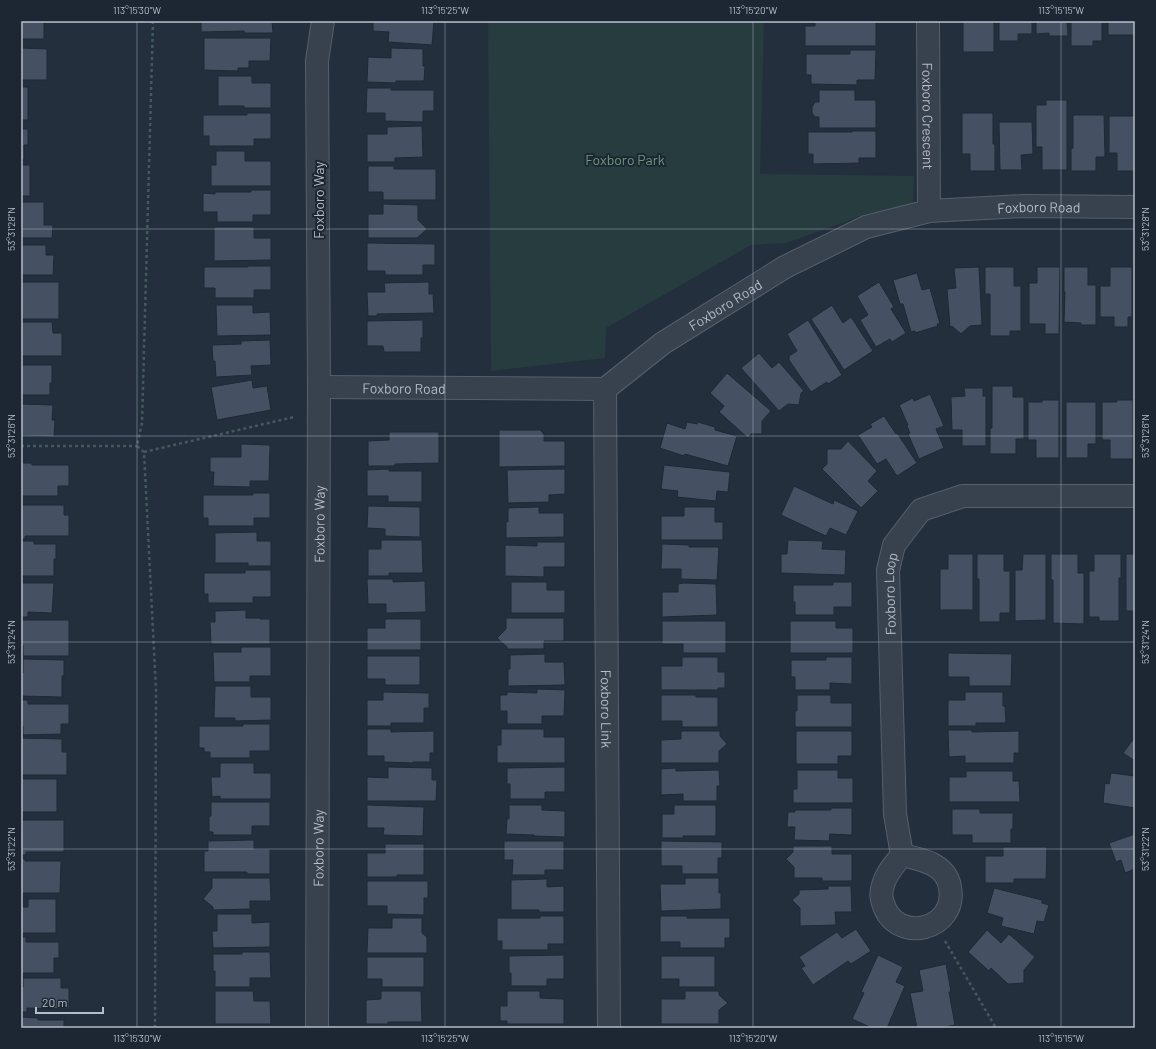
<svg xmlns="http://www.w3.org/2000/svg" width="1156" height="1049" font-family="Barlow,sans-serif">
<rect width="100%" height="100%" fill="#242f3e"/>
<path fill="#263c3f" d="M488,21H764L760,174L914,176L913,203L861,216L786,243L751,245L606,328L605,358L491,371Z"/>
<path fill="#455162" stroke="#1f2835" d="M21,21H44V39H21Z
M201,21H272L273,33H244V31L201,32Z
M373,21H434L432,45L388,42L389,32L373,31Z
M815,21H876V46H805V26H815Z
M963,21H994V52H963Z
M999,21H1032V34H1018V41H999Z
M1036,21H1067L1068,36H1049V33L1036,34Z
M1071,21H1102V41H1093V46H1071Z
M1108,21H1135V35H1108Z
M204,38H271L270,61H249V68H238V71L204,70Z
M21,48L47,49V80H21Z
M391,48L423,49V66H425L424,81H396V83L367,82L368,57L391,58Z
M850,50H876L875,80H857V85L811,84V75H806V54H850Z
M218,76H252V83H271V108H244V106H218Z
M21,87H28V120H21Z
M367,88H391V90H434V111H423V122L385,121V113H366Z
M819,90H855V100H876V128H819V117H815L812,113V107L815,102H819Z
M1046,100H1067V170H1042V147H1036V105H1046Z
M247,113H271V139H254V146H209V136H203V115H247Z
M962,113H993V144H995V171H970V154H962Z
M1073,115H1104L1105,157H1096V171H1071V148H1073Z
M1109,116H1135V171H1117V153H1109Z
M999,122H1032L1033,154L1021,155L1022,170H1000Z
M422,126L423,157L395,158V162H367V134H387V127Z
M21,129H28V145H24V160H21Z
M852,131H876V158H859V163L813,164V154H808V132H852Z
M216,151H245V161H271V186H211V165H216Z
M21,165H30V196H21Z
M368,166H394V169H436V200H383V192H368Z
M251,190H271V215H253V222H217V212H203V193L215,194V192H251Z
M21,202H44V225H53L52,238H21Z
M383,204L418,205V220L427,229L417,238H368V214H383Z
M214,227H254V238H271V260L214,261Z
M367,243L435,244V265H423V275H385V271H367Z
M21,245H46V255H54L53,275H21Z
M248,266H271V290H254V298H215V288H204V267H248Z
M979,267L982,325L970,326L961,334L952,326L950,327L947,289L956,288L954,268Z
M985,267H1014V286H1021V331H1010V336H990V294H985Z
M1037,267H1060L1059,334H1045V324H1029V283H1037Z
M1064,267H1088V285H1096V325H1081V323L1064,322L1065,292H1064Z
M1110,267H1132V317H1128V327H1114V317H1100V286H1110Z
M917,273L922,290L930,288L940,324H937L938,326L915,333V331L911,332L903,304H900L893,280Z
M21,282H59V319H21Z
M429,282V294H433L434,313L377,314V316H368L367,292H385L384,283Z
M879,282L894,307L891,309L906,333L892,342L890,339L876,347L860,320L868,315L857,296Z
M216,305H253V313L270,312L271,335L217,336Z
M832,305L843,323L851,317L873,351L844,370L811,319Z
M423,320V338H421V352H384L383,346H367V321Z
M808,320L842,375L828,384L827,382L811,392L789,360V356L797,351L787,334Z
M21,322H52L53,333H62V356H21Z
M270,340L271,365L251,366L252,375L216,377L215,361H213L212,345L241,344V341Z
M759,353L772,368L779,362L804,391L801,393L799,405L788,404L779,411L741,368Z
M21,365H52V383H50V395H21Z
M727,373L771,411L762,421V434H751L748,438L719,412L724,406L710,393Z
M252,380L253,388L267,386L271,410L217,420L211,387Z
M992,386H1013V397H1024V439H1016V454H990V428H992Z
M964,388H983V396H986V446H962V430H952L951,397L965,396Z
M930,394L944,426L936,429L944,448L919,459L908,434L910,433L907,426L908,425L899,405L913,398L914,401Z
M1042,400H1059V458H1036V440H1028V402H1042Z
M1117,400H1133V459H1110V440H1102V402H1117Z
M1066,402H1096V444H1088V458H1066Z
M21,404L53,405L52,420H55L54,437L21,436Z
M884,416L896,434L897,433L917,463L897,476L886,459L877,464L858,435L872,427L870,424Z
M687,422L697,424L698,422L715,427V430L737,436L728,466L685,454L684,456L660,448L667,423L685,429Z
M499,430H540L544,434V441H565V466L499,467Z
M389,432H439V463L395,464V466H368V441L389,440Z
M848,441L877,471L868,481L878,491L861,508L822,469L827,464V449H841Z
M241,444L270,445L269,481H250V487L213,486L214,472H210V457H241Z
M21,463H32V465H69V486H58V496H21Z
M664,465L730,472L728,492L717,491L716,501L677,497L678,491L661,489Z
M389,469V471H422V502H388V496H367V470Z
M565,469V494L549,495V502L508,503L507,470Z
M794,486L833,504L834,500L858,511L846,535L830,528L826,536L781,515Z
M253,493H270V518H254V526H208V518H203V495H253Z
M21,505H64V515H69V536H25V539H21Z
M368,506L420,507V537L385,536V529L367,528Z
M539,507V513H564V537L506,538V522H508V508Z
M684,507H715V522H723V540H661V516H684Z
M257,532V541H271V566H248V563H215V533Z
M381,540H422L423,573H389V576H368V549H381Z
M788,540L823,541L822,549L846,550L845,575L781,573V554H787Z
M21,541H34V544H56V559H54V576H21Z
M537,542H565V567H544V577L505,576V545L537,546Z
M662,544L689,545V547H719L717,580L681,579V569H661Z
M948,554H973V610H940V569H948Z
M977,554H1004V571H1010V613H1000V622H979V579H977Z
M1023,554H1046V620L1015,621V570H1022Z
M1051,554H1078V573H1084V624L1053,623V580H1051Z
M1094,554H1121V578H1119V621H1099V617H1089V571H1094Z
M1126,554H1135V611H1126Z
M245,570H271V597H253V603H208V594H204V573H245Z
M367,579H393V582L425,581L426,612L386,613V604H368Z
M511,582H547V590H565V613H511Z
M833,582H852V607H834V615H795V602H793V585H833Z
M21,583H54L52,613L28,612V617H21Z
M684,583L716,584L717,615L662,617V592H678V584Z
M246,610V618H260V619H270V644H211L210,622H215V611Z
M506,618H564V641H544V649H507V647L497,638L506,629Z
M385,619H421V650H367V628H385Z
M21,620H69V656H23V645H21Z
M662,621H726V653H683V644H662Z
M790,621H836V628H853V653H790Z
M241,647H271V676H250V682H214L213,652H241Z
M948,653L1012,654L1011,686H969V677H948Z
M545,654V662H564L565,685L508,686V669H510V655Z
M367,656H420V685H385V679H367Z
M682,657H718V672H725V688H718V690H661V666H682Z
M826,657H852V684L830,683V690H795V677H791V660H826Z
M23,659L64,660V676H62V697L21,696V673H23Z
M215,686H251V697H271V720L235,721V718H214Z
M537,689L565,690L564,716H542V724H507V711H500V695H507V692L537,693Z
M383,692L429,693V708H424V723H391V726H367V700H383Z
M965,692H1003V706H1005L1006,723H976V726H948V700H965Z
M661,695H696V697H718V727H682V721H661Z
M797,695H831V703H852V727H795V711H797Z
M21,700H28V704H69V724H61V734L23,735V726H21Z
M243,724H270V751H250V758H210V752H204V748H199V726H243Z
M367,729H391V732L434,731V753H430V762H413V763L384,762V756H367Z
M501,729H544V737H565V763H497V745H501Z
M948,730H972V732L1019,731V753H1014V763H965V756L949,757Z
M681,731H720V736L727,744L719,751V763H661V740L681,739Z
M796,731H852V756H838V764H796Z
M1135,737V761L1123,753Z
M21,738L62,739V752H67V775H21Z
M220,763H254V773H271V799H220V796L212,797L211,777H220Z
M388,767L432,768V780H437L436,801H367V777L388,778Z
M565,767V792H545V799H510V784H507V768Z
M676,768V771L719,770L720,786H717V801H683V794L661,795V769Z
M797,770H838V778H853V803H793V789H797Z
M966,771H1013V781H1019L1020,802H949V777H966Z
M1111,773L1135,776V808L1103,803L1105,783L1109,784Z
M21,779H57V812H21Z
M211,802H270V826H252V835H213V832H209V816H211Z
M367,805L424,807L423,836L383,835L384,828H367Z
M509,805H542V810L565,811V837L534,836V835L506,834L507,819H509Z
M674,805H716V836H683V838H662V814H674Z
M831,808H852V835L830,834L829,841L794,840L795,827H787L788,812H795V810H831Z
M952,809H980V813H1013V829H1011V843H972V835H952Z
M22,820H64V852H26V855H21Z
M1135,834V869L1125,873L1121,860L1116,862L1109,843Z
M254,840V849H270V874H247V872H204V851H208V841Z
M504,841H564V870H545V875H512L513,860H504Z
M661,841L722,842V858H718V874H682V866H661Z
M385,844H424V875H397V877H367V853H385Z
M793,846H832V854H852V881H822V878H794V867L786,859L793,852Z
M1003,847H1047L1046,879H1014V883H985V856H1003Z
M21,859H25V861H61L60,893H21Z
M212,878H270L271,901H250V909L213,910V907L203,899L212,888Z
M685,878H719V893H721V909L661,911L660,884H685Z
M547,879V887L564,886V912H539V910H511V880Z
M367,881H428V898H424V915L387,914V906H367Z
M828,886H851L852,912H835L836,925L800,926V908L792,900L799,894V890L828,889Z
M994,888L1042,900V903L1049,905L1044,922L1037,921L1034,934L1001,926L1003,918L987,913Z
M28,899H56V933H21V907H28Z
M217,914H252V923L270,922V947L213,948L212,931H217Z
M540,916H564V944H548V950H502V941H497V918H540Z
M660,916H687V918H730V938H725V948H680V942H660Z
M392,918H422V933L427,937V953H367L368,928H392Z
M856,929L871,951L851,964L848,961L813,985L801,968L805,966L799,957L837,932L842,938Z
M987,930L1001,943L1009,934L1035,957L1024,970V983L1008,984L991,968L989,971L968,952Z
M21,937H26V942H59V958H54V973H21Z
M242,952H270L271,978H250V987H215V971H213V954H242Z
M564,955V979H547V986H511V973H509V956Z
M878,955L903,967L896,982L905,986L887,1028H872L852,1019L864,993L861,992Z
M661,956H715V987H679V979H661Z
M367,957H424V987H382V979H367Z
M946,964L951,992H949L955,1025L940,1028H917L910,993L923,991L919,970Z
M23,978H61V988H69V1009L27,1008V1012H21V987H23Z
M215,991H253L254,1001H270L271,1024H215Z
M381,991H421L422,1022H388V1024H366V1000L381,999Z
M507,991H540V998L564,999V1024H507V1021H500V1006H507Z
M685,991H719V995L728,1003L719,1010V1024H661V999H685Z
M21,1017L38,1018V1020H64V1028H21Z
M219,1027L270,1028H219Z"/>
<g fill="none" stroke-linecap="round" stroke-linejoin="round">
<defs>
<g id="minor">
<path id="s1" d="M928,21L929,211"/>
<path id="s2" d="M319,387L605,389L663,343L785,267L866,227L929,211L1024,206L1135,207"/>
<path id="s3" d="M605,389L609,1028"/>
<path id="s4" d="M902,855L895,814L888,570L894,545L921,510L963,496H1135"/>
<path d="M902,855C921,859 946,864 950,887C958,931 895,945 883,903C881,898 881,891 883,885C886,873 895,864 902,855Z"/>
<path id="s5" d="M317,1028L319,387L317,61L323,21"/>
</g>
</defs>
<use href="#minor" stroke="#565f6c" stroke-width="24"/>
<path stroke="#44595c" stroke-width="2.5" stroke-dasharray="3 3" stroke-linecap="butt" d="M153,21L142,423L137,446L144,452L156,690L155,1028
M21,446H137
M144,452L294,417
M945,941L996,1028"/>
<use href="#minor" stroke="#38414e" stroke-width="22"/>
</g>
<path fill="none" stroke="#b4bcc9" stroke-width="1" stroke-opacity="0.45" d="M137,21V1028M445,21V1028M753,21V1028M1061,21V1028M21,22H1135M21,229H1135M21,436H1135M21,642H1135M21,849H1135"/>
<g text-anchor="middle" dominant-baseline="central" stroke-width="4" stroke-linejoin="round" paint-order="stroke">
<g font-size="14" fill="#b4bcc9" stroke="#1d2633">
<text stroke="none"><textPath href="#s1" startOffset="95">Foxboro Crescent</textPath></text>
<text transform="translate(318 200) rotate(-90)">Foxboro Way</text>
<text stroke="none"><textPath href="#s2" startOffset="769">Foxboro Road</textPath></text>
<text stroke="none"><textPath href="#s2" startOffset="433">Foxboro Road</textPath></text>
<text stroke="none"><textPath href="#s2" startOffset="85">Foxboro Road</textPath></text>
<text stroke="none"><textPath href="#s5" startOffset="504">Foxboro Way</textPath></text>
<text stroke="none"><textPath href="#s4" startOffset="262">Foxboro Loop</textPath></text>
<text stroke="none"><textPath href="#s3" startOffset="320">Foxboro Link</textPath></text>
<text stroke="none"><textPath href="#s5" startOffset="180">Foxboro Way</textPath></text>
</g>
<g font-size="14" fill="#6b9a76" stroke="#1d2633">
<text x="625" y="159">Foxboro Park</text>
</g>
</g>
<rect width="1156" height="1049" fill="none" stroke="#1d2633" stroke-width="44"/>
<path d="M36 1007v6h67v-6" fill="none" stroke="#b4bcc9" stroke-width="2"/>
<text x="42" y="1007" font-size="12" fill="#b4bcc9" stroke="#1d2633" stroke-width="3" paint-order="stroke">20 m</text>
<rect x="22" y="22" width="1112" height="1005" fill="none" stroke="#b4bcc9" stroke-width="1.5"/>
<g font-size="10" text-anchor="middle" fill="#b4bcc9">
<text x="137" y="14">113°15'30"W</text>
<text x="445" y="14">113°15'25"W</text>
<text x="753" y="14">113°15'20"W</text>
<text x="1061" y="14">113°15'15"W</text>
<text transform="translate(11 229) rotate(-90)" y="4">53°31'28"N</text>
<text transform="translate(1145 229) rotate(-90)" y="4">53°31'28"N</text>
<text transform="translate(11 436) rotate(-90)" y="4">53°31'26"N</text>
<text transform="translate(1145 436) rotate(-90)" y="4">53°31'26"N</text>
<text transform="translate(11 642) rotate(-90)" y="4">53°31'24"N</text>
<text transform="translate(1145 642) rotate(-90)" y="4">53°31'24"N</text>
<text transform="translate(11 849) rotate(-90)" y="4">53°31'22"N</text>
<text transform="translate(1145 849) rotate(-90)" y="4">53°31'22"N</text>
<text x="137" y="1042">113°15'30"W</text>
<text x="445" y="1042">113°15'25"W</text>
<text x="753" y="1042">113°15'20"W</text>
<text x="1061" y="1042">113°15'15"W</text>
</g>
</svg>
